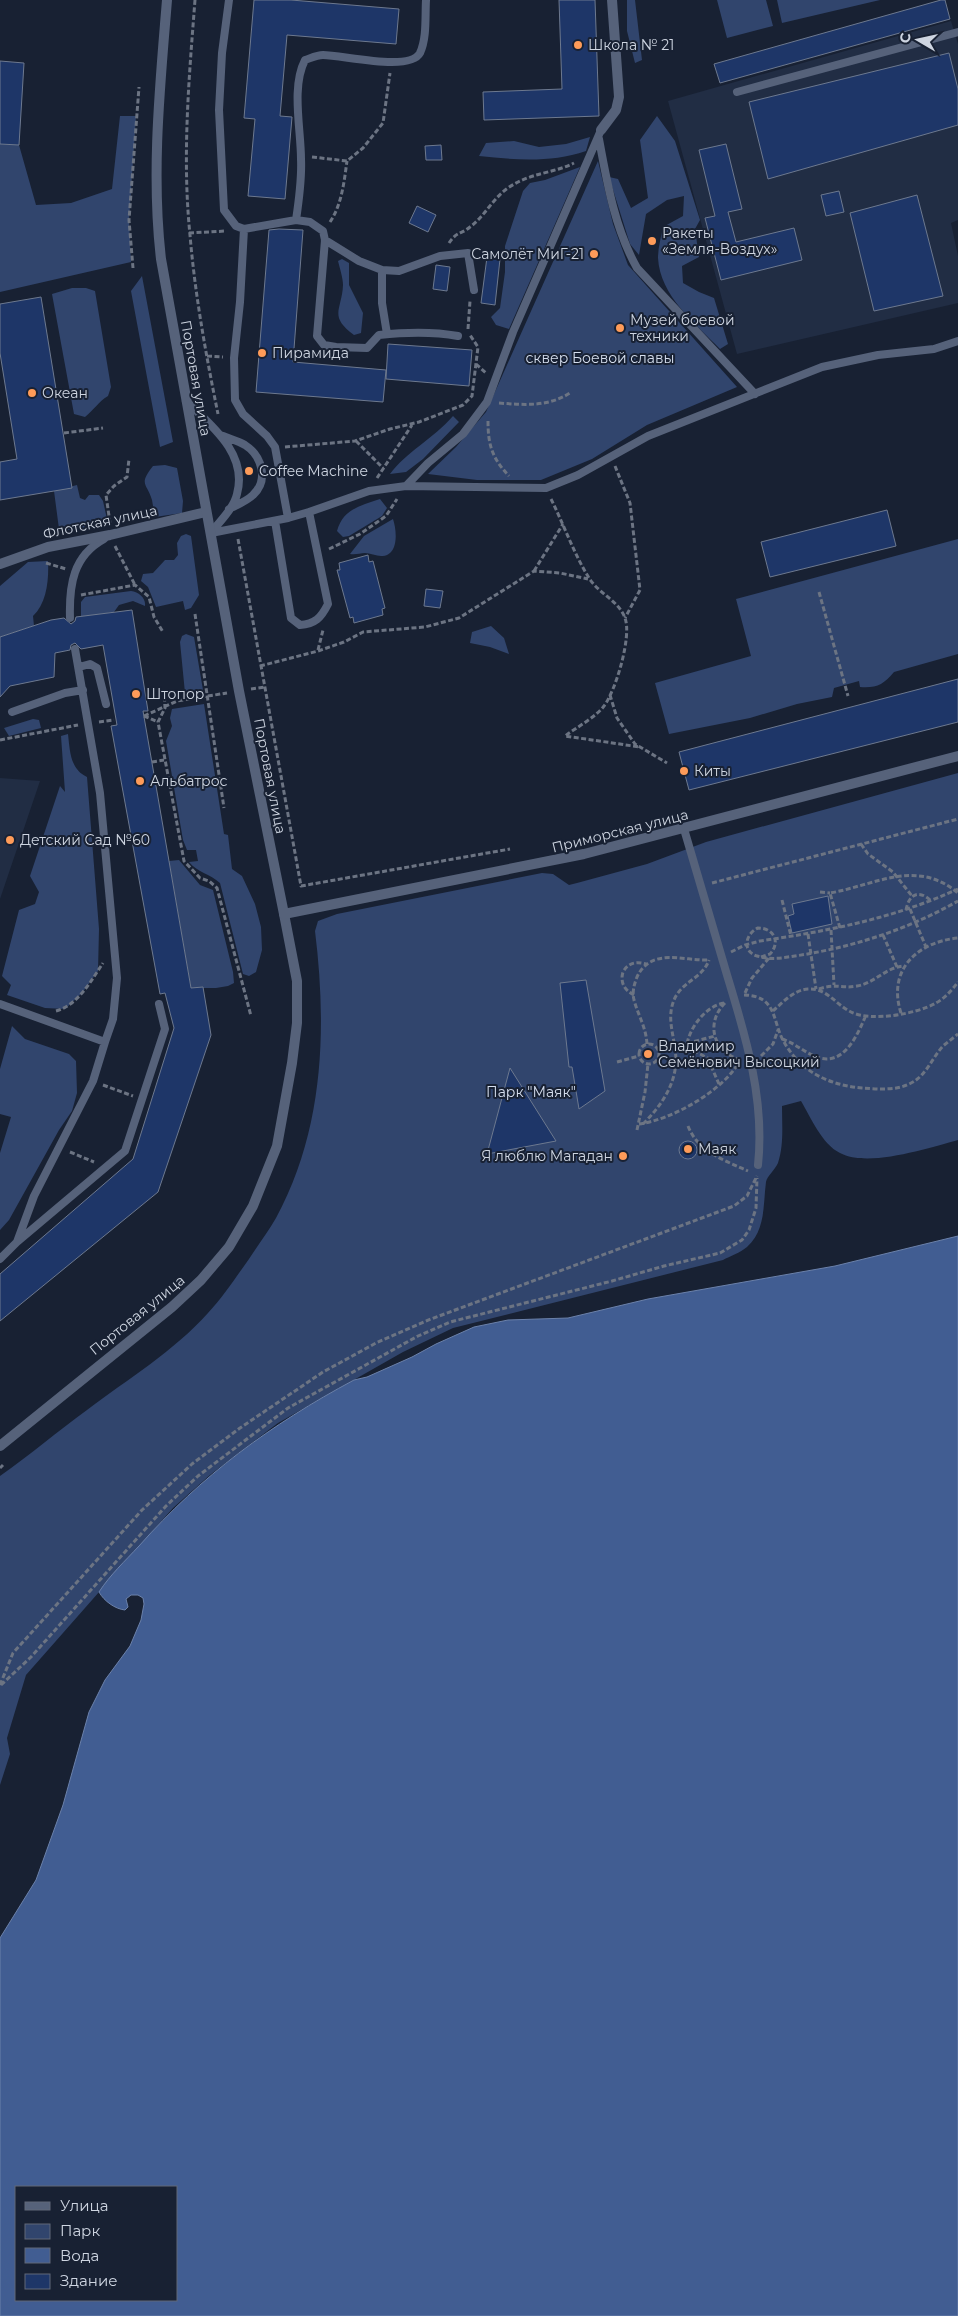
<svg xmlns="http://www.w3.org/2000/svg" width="958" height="2316" font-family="Montserrat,sans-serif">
<rect width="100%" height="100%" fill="#182133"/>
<path fill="#212d44" d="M951,21L958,44V220L951,223L958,256V303L737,354L668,101Z
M0,778L40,781L0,899Z"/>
<path fill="#31456d" d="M627,0H635L642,60L635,63L627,31Z
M717,0H766L773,26L727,38Z
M777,0H880L782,23Z
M120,116H136L129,220L131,262L0,292V144L19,145L36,205L71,203L112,189Z
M657,116L675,141L700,220L695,229L699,257L682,266L683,283L699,292L714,298L728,344L720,349C695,323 660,296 658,258C658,248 661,237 663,227L683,216L684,196L667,200L646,214L639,255L630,244L609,177L618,179L631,208L648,198L640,140Z
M590,137L586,151C551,163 515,160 479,156L486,143L514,141L539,147L566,144Z
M598,161L613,224L628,265L737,387L647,425L592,459L541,480H477L428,474L456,447L486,412Z
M580,167L509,329L496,325L491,317L500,308L505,272V246L523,191L530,183L545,180Z
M342,259L349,263V285L363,313L361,333L354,335C328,316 342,310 343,285C343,278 340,269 338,261Z
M142,276L173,442L160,447L131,291Z
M72,288H86L95,291L111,387L108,396C98,402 94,410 85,417L74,414L52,294Z
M453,416L459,422L423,459L406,472L390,474C405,453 434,438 453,416Z
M165,465L177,468L183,501L182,513L155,517C154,512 153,506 152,500C147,483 138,485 153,466Z
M77,485L80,498L85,500L89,495H99L103,501L107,519L104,524L63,531L59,529L54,491Z
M380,499L387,508L382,516L349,536L343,537L337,531C343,509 360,506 380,499Z
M393,519C397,531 399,556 381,556C376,556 370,553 365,553C360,553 356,555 350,554L364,536Z
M186,534L191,536L199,595L191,608L185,610L183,601L156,607L148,587L141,581L143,574L153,573L165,560H174L178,555L177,543L181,536Z
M958,539V654L894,672C883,685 877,688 860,687L859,681L834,688L832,697L797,704L750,718L669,734L655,683L751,656L736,599Z
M48,561C49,579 47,603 33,616L34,626L0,637V586L28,562Z
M131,591C139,592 146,598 145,606L133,601L119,605L114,612L81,617V602L85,597Z
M491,626L504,638L509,654L490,647L470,643L472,632Z
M186,634L194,637L203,690L185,693L180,642L182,636Z
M204,704L224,834L228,835L232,869L242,876L255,904L261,927L262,950L256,972L249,976L243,974L220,883C210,874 197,872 189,862L198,861L196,850H187L183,840L166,741L172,726L170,718L172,709Z
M33,719L39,720L41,728L9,736L4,728Z
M68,734C70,751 70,769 87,777L99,929L98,971L82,993L65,1009L45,1008L7,995L11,985L2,976L19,910L35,904L39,892L30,876L60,786L65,792L61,736Z
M958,773V1140C928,1148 868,1168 840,1153C822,1144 811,1118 801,1101L782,1106C782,1125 784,1145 778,1163C775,1170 767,1176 766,1182C763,1204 766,1230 747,1247C740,1253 730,1256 723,1260L453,1328L403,1352L278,1423L210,1475L173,1508L26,1675L7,1738L10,1754L0,1785V1476C30,1455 58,1431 87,1410C128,1379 174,1351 208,1313C223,1297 236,1277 249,1259C258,1245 268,1232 276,1218C324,1130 327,1028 315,931L318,921L337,914L542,873L553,874L569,885L577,883L647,864L706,842Z
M179,860L200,885L213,890L233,972L234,983L228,986L216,988H191L169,861Z
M12,1026L25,1039L69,1054L76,1061L77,1093L72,1111L59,1130L9,1220L0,1230V1153L11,1117L0,1114V1069Z"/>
<path fill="#415d92" stroke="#6b81aa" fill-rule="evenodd" d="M958,1236V2316H0V1938L36,1880L63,1805L89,1712L105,1680L130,1646L141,1620L144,1604L143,1598L138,1595H131L126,1599L128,1607L125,1610C115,1609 104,1601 99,1592C110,1575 125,1561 139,1546C202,1475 270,1425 354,1380L367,1377L412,1357L436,1344L474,1327L508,1320L568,1318L648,1299L835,1266ZM16,2187H176V2300H16Z"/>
<path fill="#1e3668" stroke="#6d798f" d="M254,0H291L399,9L396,44L287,35L280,116L292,117L285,199L248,196L255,119L244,118Z
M559,0H595L599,116L484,120L483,92L562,89Z
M941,0H945L950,19L720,83L714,64Z
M949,53L958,89V125L768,179L749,102Z
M0,61L24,63L19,145L0,144Z
M726,144L742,209L728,212L736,242L794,228L802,260L721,280L705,218L715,216L699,150Z
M441,145L442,160H426L425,146Z
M839,191L844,212L826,216L821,195Z
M917,195L943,296L874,311L850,213Z
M417,206L436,215L428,232L409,223Z
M279,229L303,230L293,362L386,370L383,402L256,392L269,230Z
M487,257L500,259L495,305L481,303Z
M436,265L450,267L447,291L433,289Z
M41,297L72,488L0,500V462L17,459L0,353V304Z
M388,344L472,350L469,386L386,379Z
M887,510L896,546L770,577L761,542Z
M368,555L369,562L373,561L385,608L382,609L383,615L354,623L353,617L350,618L337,570H340L339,563Z
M426,589L443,591L440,608L424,606Z
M132,610L148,711H143L191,988L203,987L211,1035L158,1192L0,1321V1274L133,1159L174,1028L165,993L160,994L111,726L117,725L103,645L81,649L75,643L71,645L70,650L55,653L54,677L10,686L0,697V637L51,620L64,618L71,624L75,621L76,617Z
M958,679V722L689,790L679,752Z
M828,896L832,924L792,933L788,916L794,914L792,904Z
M586,980L605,1091L579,1109L572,1067H569L560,983Z
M510,1068L556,1141L487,1154Z
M679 1150a9 9 0 1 1 18 0a9 9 0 1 1-18 0Z"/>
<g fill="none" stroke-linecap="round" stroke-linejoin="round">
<path stroke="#6c7483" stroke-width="3" stroke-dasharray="5 2.5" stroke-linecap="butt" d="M195,0C189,78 182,157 190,235C195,295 206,355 218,414
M312,157L347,161L363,148L383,123L390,73
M330,222C342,204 344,182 347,161
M189,233L226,231
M449,243C457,231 460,235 470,227C485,216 493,198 508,188C531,172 552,174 574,163
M133,268L129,220L139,87
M468,329L470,301
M207,356L223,357
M476,364L486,373
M499,403C524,405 548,407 570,393
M488,421C488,445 492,458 509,476
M64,433L103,428
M356,441L383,468
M285,447L355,441L390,429L419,422L463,405L472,396L478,347L470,335
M615,466L630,503L640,590L625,618
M377,478L412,425
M551,499C564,525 574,554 589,578C598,593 619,601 625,618C632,636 616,690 604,706C596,717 577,727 565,736L640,747
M110,523L106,495L114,486L127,477L129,459
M238,539L301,886L510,849
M115,546L135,585
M329,549L360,534L386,516L397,499
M46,563L66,569
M534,571L563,524
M819,592L848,696
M81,595L135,585L149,597L154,617L163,632
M195,614L224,808
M318,650L323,630
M260,666L318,651L344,642L363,632L425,627L459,618L534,571L560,573L588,579
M164,689L165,708L158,722L184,861L200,878L209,881L217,888L251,1016
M251,689L265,687
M610,695L617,718L635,744L667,763
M144,716L177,701L227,693
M144,716L158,722
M99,722L114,720
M0,740L78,725
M152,762L164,760
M861,844L868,854L893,872L912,896
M712,883L958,819
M820,892L830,893
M782,900L791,936
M910,909L926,947
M906,910C909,894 919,889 931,901
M840,928L830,893C876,885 916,858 958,893
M831,930L834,985
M808,934L816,989
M883,935L897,967
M731,952L745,945L760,941C829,931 895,918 958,889
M761,957L770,954C781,942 774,928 758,928C746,933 741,951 757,956C767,959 777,959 788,957C847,949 905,931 958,901
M819,989C836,983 842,989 857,986C875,983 886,967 904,966
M745,993L752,978L769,958
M634,995C624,990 620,982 623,972C628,963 636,961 646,964
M744,995C778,996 772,1022 784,1042C801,1072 829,1085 862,1088C878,1089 897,1091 911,1083C926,1076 932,1058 943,1046C948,1042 953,1038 958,1034
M724,1003C706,1006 690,1027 687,1044L690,1048C704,1056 721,1068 738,1065
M725,1003C706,1022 712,1050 738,1059
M56,1011C78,1005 91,981 103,963
M773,1011C783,1002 794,990 808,989C827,988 835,1004 851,1012C871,1022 917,1014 936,1003C945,998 952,990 958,982
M901,1013C887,970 917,942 958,938
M782,1039C794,1043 803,1051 814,1056C843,1069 857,1036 866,1015
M639 1054a10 10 0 1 1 20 0a10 10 0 1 1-20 0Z
M647,1044C646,1027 638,1015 634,1000C632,992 634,985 637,977C651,947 683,961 709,960
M658,1051L715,1036
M761,1056L773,1044L778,1030
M708,1059L719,1084
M617,1062L639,1056
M103,1085L133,1096
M639,1124C671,1120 723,1091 739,1062
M643,1124C663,1104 680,1079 675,1049C673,1032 667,1017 674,1000C681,982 703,978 709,960
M688,1126C698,1152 724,1160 748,1171
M637,1130L645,1092L648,1064
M70,1152L94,1162
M0,1468L3,1465
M0,1685L13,1653L142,1510L192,1464L240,1428L323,1372L376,1343L431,1319L734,1206L747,1196L757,1176
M1,1685L31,1657L166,1506L198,1476L288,1408L418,1336L450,1322L612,1281L664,1266L720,1253L742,1240L749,1230L756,1208L757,1178"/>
<path stroke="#56627a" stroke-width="8" d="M229,0L222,53L219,110L224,210L236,226L244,229L296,220
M426,0C425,17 427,38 420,53C410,72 343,55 323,55C317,55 311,58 305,60C291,87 301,129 301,159C302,180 299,200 296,220L310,222L323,231L325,240L317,336L324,345L336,347L367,348L379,335C406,332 431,331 458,336
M737,92L958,32
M599,139C607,183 615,229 637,268L755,394
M325,240L359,261L382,270L399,271L440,256L468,253L474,290
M382,270V303L387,334
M186,401C212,426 248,454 237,494C234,508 219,522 211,533
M223,436C230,439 238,441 245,445C262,456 269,480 253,495C247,501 237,505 229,509
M406,486L546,488L578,475L648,436L822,367L878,355L934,349L958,341
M288,518L309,512
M275,521L291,618L300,625C315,624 321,618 328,604L309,512L369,491L406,486L428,463L463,434L487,402L513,332L601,130
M211,533L288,518L275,447L267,436L243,414L235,400L234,358L240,302L244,229
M70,618C69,585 73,556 104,539
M79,667L90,664L97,668L106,704
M12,712L65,693L83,690
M684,829C698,878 713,926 727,975C746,1037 765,1100 758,1165
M0,1004L105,1042L113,1019L117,978L100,793L75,649
M17,1242L125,1151L165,1029L159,1004
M0,1259L17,1242L34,1196L93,1081L105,1042"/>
<path stroke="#56627a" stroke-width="10" d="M601,130L616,110L619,97L612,0"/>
<path stroke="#56627a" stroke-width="10" d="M0,564L48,547L110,535L206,512
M0,1446L172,1307L201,1280L229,1247L253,1206L277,1146L292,1063L297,1023V981L284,914"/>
<path stroke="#56627a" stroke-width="10" d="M167,0C160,86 151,173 161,259L239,691L284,914L584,854L958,756"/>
</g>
<g fill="#fe9b59" stroke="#182133" stroke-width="2">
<circle cx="578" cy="45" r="5"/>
<circle cx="652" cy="241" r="5"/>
<circle cx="594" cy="254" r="5"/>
<circle cx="620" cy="328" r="5"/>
<circle cx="262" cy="353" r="5"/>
<circle cx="32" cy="393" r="5"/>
<circle cx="249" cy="471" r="5"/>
<circle cx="136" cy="694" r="5"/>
<circle cx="684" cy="771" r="5"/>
<circle cx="140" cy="781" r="5"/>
<circle cx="10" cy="840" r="5"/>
<circle cx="648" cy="1054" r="5"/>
<circle cx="688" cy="1149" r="5"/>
<circle cx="623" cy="1156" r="5"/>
</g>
<g text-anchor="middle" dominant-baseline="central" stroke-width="4" stroke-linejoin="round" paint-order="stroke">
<g font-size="14" fill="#ced5e1" stroke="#182133" text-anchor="start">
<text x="588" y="45">Школа № 21</text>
<text x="662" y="233">Ракеты<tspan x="662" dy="16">«Земля-Воздух»</tspan></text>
<text x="584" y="254" text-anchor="end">Самолёт МиГ-21</text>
<text x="630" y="320">Музей боевой<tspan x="630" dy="16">техники</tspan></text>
<text x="272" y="353">Пирамида</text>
<text x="42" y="393">Океан</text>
<text x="259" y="471">Coffee Machine</text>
<text x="146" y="694">Штопор</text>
<text x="694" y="771">Киты</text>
<text x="150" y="781">Альбатрос</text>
<text x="20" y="840">Детский Сад №60</text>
<text x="658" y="1046">Владимир<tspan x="658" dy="16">Семёнович Высоцкий</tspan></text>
<text x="698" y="1149">Маяк</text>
<text x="613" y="1156" text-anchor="end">Я люблю Магадан</text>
</g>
<g font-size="14" fill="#d6dfef" stroke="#182133">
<text x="600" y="358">сквер Боевой славы</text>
<text x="531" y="1092">Парк "Маяк"</text>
</g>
<g font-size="14" fill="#ced5e1" stroke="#182133">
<text transform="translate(196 378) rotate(80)">Портовая улица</text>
<text transform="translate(100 522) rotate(-12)">Флотская улица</text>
<text transform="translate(270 776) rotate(79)">Портовая улица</text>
<text transform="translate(620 831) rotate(-14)">Приморская улица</text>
<text transform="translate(137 1315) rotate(-39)">Портовая улица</text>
</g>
</g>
<rect x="15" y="2186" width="162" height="115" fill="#182133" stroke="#616979"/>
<rect x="25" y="2202" width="25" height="8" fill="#56627a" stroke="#616979"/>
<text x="60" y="2211" font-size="15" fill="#ced5e1">Улица</text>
<rect x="25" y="2224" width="25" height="15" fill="#31456d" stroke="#616979"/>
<text x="60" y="2236" font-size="15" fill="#ced5e1">Парк</text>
<rect x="25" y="2248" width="25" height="15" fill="#415d92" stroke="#616979"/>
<text x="60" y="2261" font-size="15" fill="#ced5e1">Вода</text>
<rect x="25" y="2274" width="25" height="15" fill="#1e3668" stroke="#616979"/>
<text x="60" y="2286" font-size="15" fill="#ced5e1">Здание</text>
<g transform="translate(918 40) rotate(279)" stroke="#182133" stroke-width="4" paint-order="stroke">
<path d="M0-4L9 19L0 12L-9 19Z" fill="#ced5e1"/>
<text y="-8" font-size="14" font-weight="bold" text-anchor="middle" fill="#ced5e1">С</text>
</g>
</svg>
